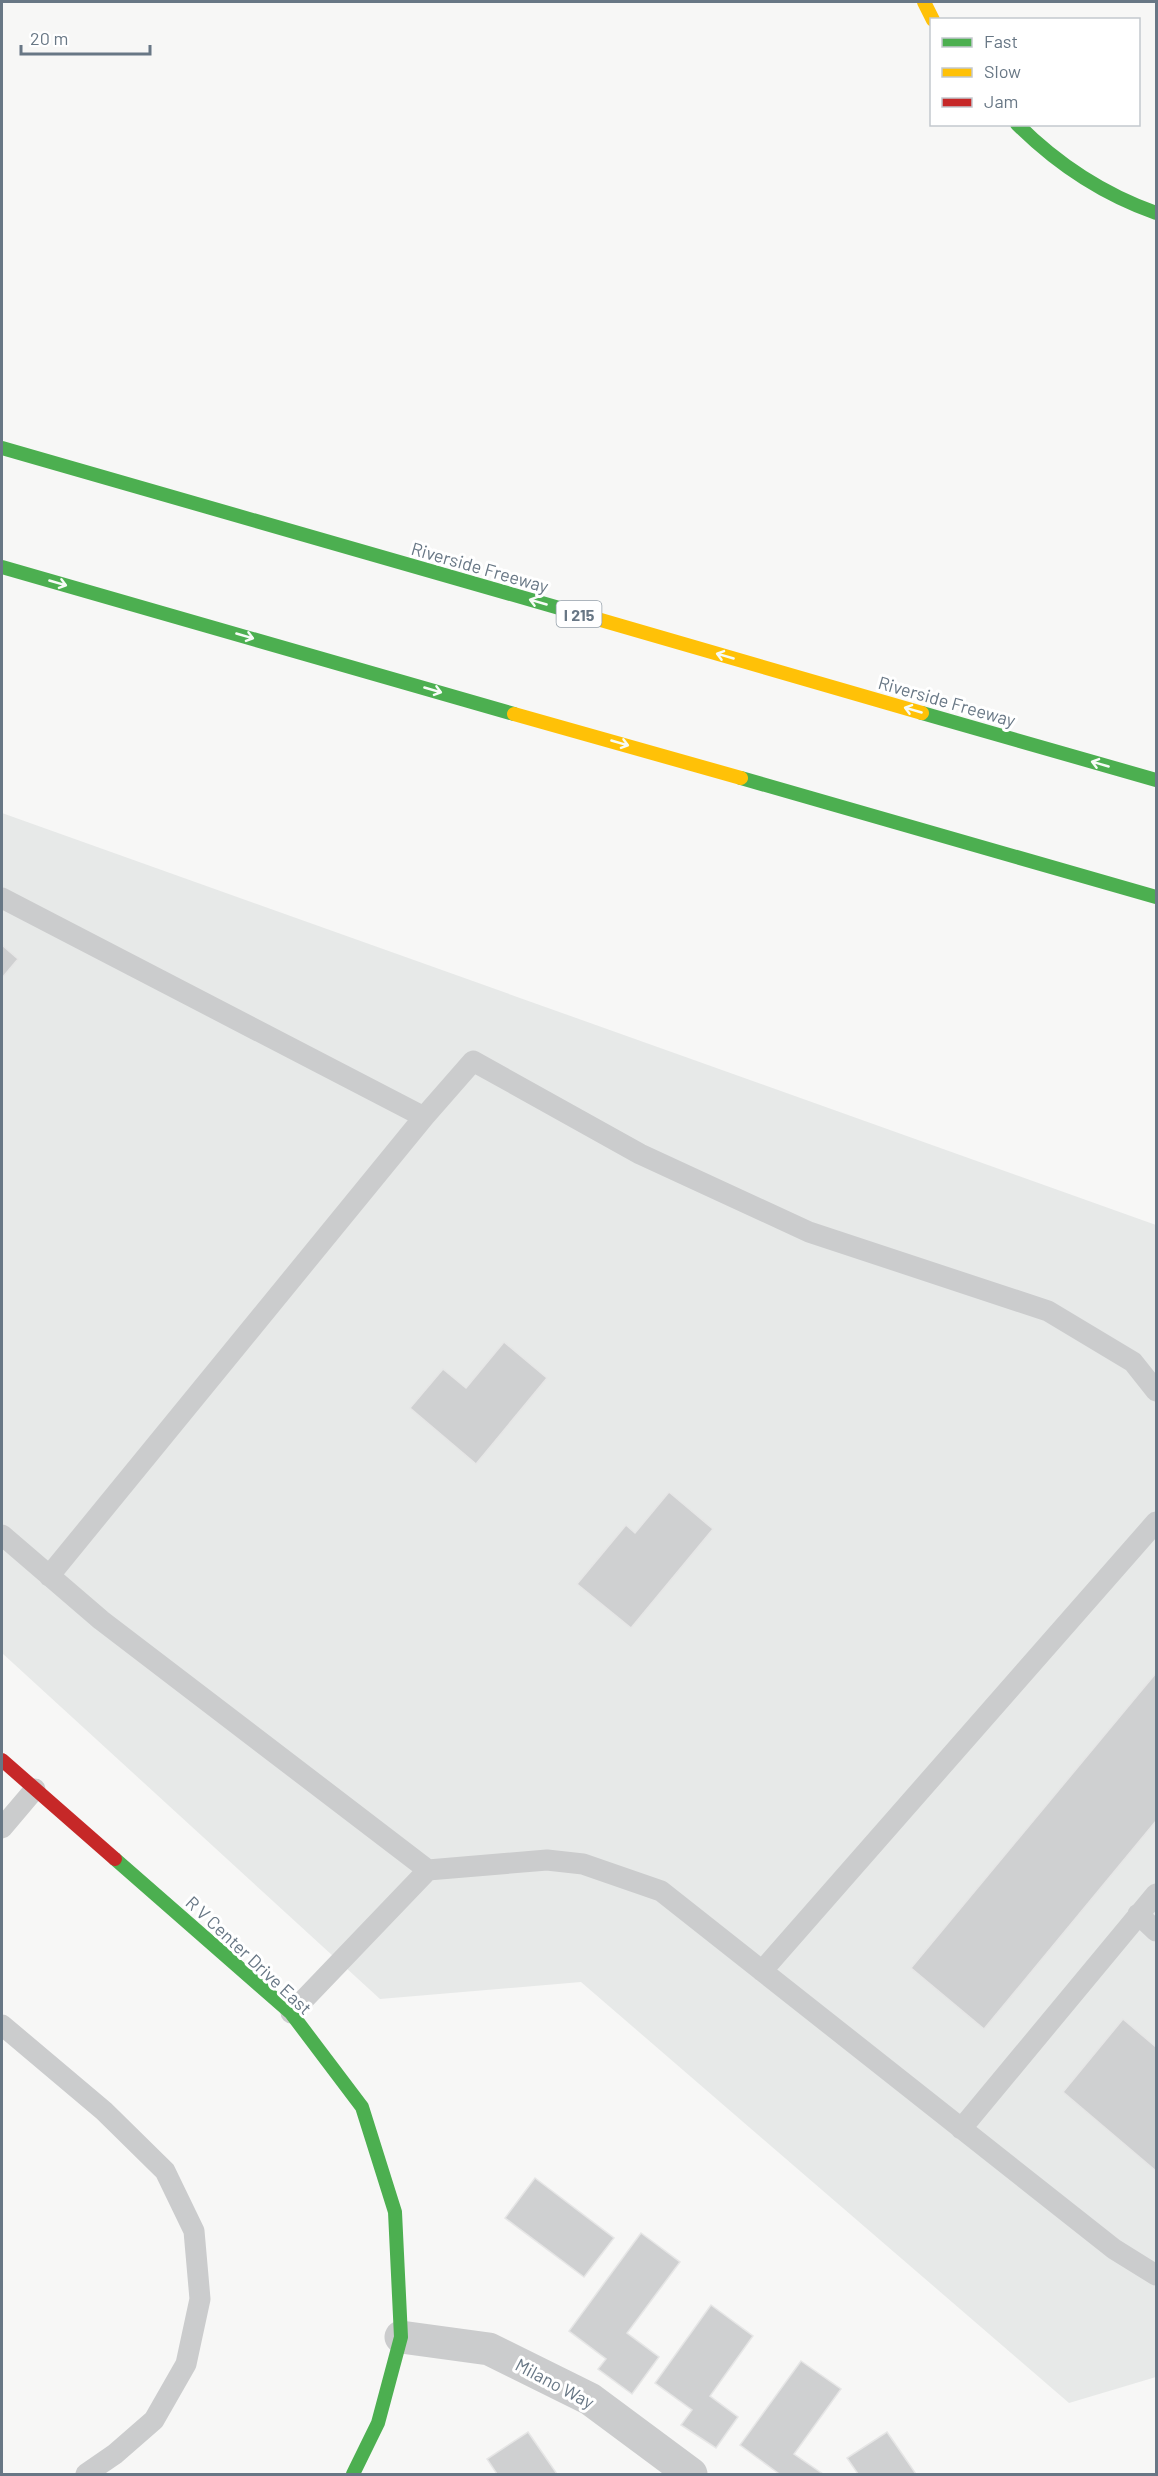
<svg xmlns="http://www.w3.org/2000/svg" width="1158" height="2476" font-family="Barlow,sans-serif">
<rect width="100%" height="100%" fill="#f7f7f6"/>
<path fill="#e7e9e8" d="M2,813L1156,1225V2377L1069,2403L581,1982L380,1999L2,1653Z"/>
<path fill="#cfd0d1" stroke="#e6e6e6" stroke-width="1.5" d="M2,945L18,959L2,978Z
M504,1342L547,1378L476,1464L410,1408L443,1369L466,1388Z
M669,1492L713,1529L631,1628L577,1584L626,1525L635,1533Z
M1156,1673V1821L984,2029L911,1968Z
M1123,2019L1156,2047V2171L1063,2092Z
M535,2178L614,2238L584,2277L505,2218Z
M641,2233L680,2262L627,2333L659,2357L632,2394L598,2369L606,2359L569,2331Z
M711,2305L753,2336L710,2396L738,2417L716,2448L681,2425L692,2410L655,2383Z
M801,2361L841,2389L794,2454L823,2474H777L778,2473L740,2445Z
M528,2432L557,2474H497L487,2459Z
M887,2432L916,2474H858L847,2458Z"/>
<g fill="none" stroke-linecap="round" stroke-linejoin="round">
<path stroke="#cbcccd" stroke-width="21" d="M2,898L424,1117L473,1061L640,1154L809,1232L1048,1311L1133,1362L1156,1391
M2,1535L101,1620L428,1870
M49,1576L424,1117
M2,1828L35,1789
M1138,1914L1156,1931
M762,1971L1156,1522
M291,2013L428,1870L547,1860L583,1864L661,1891L1114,2249L1156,2275
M2,2025L104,2111L165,2171L194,2231L200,2299L186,2364L154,2420L115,2454L86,2474
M961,2129L1156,1894"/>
<path stroke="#cbcccd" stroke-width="33" d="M401,2337L489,2349L590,2399L691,2474"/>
<path stroke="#4caf50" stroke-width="14" d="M1017,124C1057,164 1102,194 1156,213
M2,448L587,616
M2,567L514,714
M922,713L1156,780
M741,778L1156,897
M115,1859L291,2013L362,2107L395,2212L401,2337L378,2423L353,2474"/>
<path stroke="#ffc107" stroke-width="14" d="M924,2L933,20
M587,616L922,713
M514,714L741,778"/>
<path stroke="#c62828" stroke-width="14" d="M2,1760L115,1859"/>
</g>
<defs><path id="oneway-shaft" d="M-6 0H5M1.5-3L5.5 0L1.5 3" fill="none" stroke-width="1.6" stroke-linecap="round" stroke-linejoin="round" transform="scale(1.5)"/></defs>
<g stroke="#f6fbf6">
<use href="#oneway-shaft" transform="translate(58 583) rotate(16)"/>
<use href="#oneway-shaft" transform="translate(538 602) rotate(-164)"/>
<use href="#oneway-shaft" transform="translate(245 636) rotate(16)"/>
<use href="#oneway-shaft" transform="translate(725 656) rotate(-164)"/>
<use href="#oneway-shaft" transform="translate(433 690) rotate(16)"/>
<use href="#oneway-shaft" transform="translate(913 710) rotate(-164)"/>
<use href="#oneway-shaft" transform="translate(620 743) rotate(16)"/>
<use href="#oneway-shaft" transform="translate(1100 764) rotate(-164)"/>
</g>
<g text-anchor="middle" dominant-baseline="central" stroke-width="6" stroke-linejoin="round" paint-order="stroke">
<rect fill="#fff" stroke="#95a0aa" stroke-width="1.5" x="556.5" y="601" width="45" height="26" rx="4.5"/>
<g font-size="16" font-weight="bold" fill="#687785">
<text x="579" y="614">I 215</text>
</g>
<g font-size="18" fill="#687785" stroke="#fff">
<text transform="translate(480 567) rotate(16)">Riverside Freeway</text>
<text transform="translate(947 701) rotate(16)">Riverside Freeway</text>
<text transform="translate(249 1955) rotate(43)">R V Center Drive East</text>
<text transform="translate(555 2383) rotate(28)">Milano Way</text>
</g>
</g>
<rect width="1158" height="2476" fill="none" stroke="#687785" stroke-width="6"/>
<rect x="930" y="18" width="210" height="108" fill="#ffffff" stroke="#c3c9ce" stroke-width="1.5"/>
<rect x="942" y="38" width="30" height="9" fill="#4caf50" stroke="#c3c9ce" stroke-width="1.5"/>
<text x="984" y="48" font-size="18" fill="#687785">Fast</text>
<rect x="942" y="68" width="30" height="9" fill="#ffc107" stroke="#c3c9ce" stroke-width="1.5"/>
<text x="984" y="78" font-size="18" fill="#687785">Slow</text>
<rect x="942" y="98" width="30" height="9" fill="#c62828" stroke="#c3c9ce" stroke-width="1.5"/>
<text x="984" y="108" font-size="18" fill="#687785">Jam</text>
<path d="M21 45v9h129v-9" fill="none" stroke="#687785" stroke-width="3"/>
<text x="30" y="45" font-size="18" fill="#687785" stroke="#ffffff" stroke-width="4.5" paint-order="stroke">20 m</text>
</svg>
